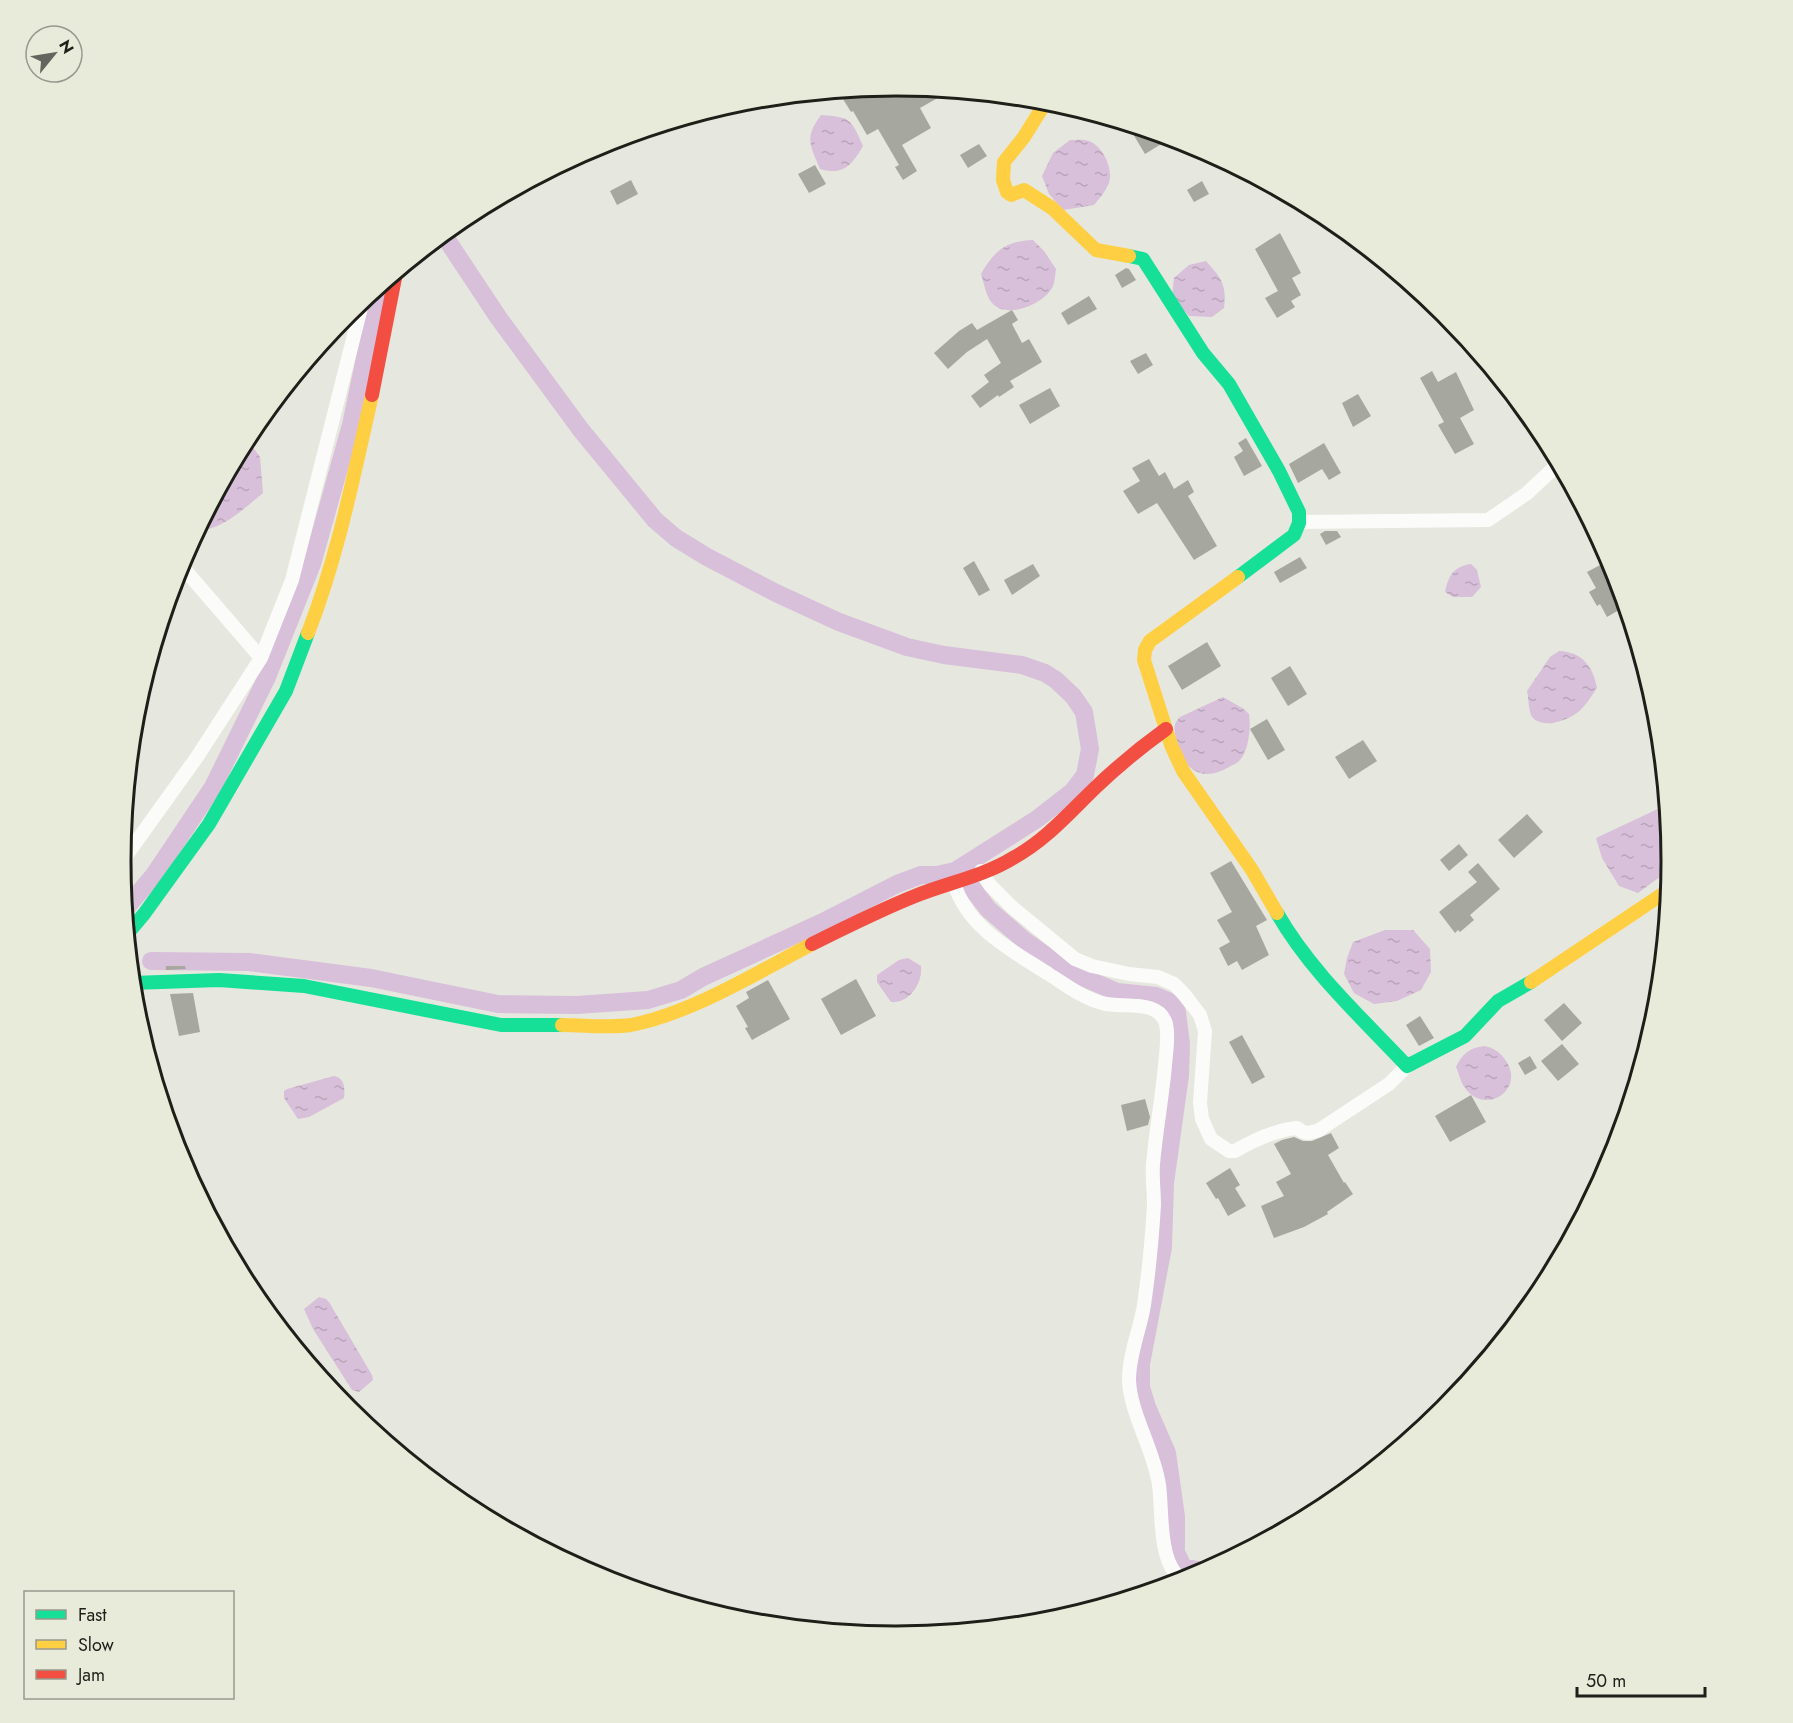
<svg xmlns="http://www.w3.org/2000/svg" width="1793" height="1723" font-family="Jost,sans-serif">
<defs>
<pattern id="water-ripples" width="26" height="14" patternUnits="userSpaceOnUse" patternTransform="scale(1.5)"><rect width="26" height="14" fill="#d8bfda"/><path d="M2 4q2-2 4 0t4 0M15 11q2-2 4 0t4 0" fill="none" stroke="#b9a4ba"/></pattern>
</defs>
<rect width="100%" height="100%" fill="#e6e7de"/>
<path fill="url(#water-ripples)" d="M821,115C851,117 851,119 863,146C852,165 843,176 820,169C810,145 804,138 821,115Z
M1070,140C1075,140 1083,139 1089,141C1103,146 1115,171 1108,185C1105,192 1099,199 1094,205L1063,210L1049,194L1042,176L1053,153Z
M1033,240L1044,251L1056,269C1055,275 1055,283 1052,288C1043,304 1008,319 993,304C986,297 984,283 981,274C994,251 1006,241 1033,240Z
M1206,261C1221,278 1227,284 1224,308L1212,317L1189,316L1172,297L1174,278L1189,265Z
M247,439L260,457L263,493C243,509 224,529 197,531Z
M1471,564L1477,570L1481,587L1472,597H1453L1445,592C1449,575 1453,567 1471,564Z
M1559,651C1582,652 1593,666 1597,688C1583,709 1578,717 1553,723C1547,724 1539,723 1534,719C1528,714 1529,699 1527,691L1550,657Z
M1223,697L1244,709L1249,714C1251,727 1249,750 1240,760C1238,763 1232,765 1229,767C1210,778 1193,777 1181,756C1179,751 1178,744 1176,738C1174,729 1173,724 1180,717Z
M1662,807L1667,808L1672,868L1638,893L1619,886L1602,858L1596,838Z
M1385,930H1413L1430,949L1431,972L1421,990L1397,1001L1374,1004L1354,993L1344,974L1347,958L1353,942Z
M908,958L921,966C923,982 910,1004 891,1002L877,982V975L899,960Z
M1484,1046C1493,1048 1497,1050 1503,1057C1530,1089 1483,1119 1463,1085C1460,1080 1459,1073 1456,1067C1462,1054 1469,1048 1484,1046Z
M334,1076C345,1078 345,1089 344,1098L309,1117L298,1119L284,1098V1091L287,1089Z
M319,1297L326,1299L329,1302L372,1375L373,1380L359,1392L352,1390L313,1329L304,1309Z"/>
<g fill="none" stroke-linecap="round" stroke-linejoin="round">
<path stroke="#d8bfda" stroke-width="18" d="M972,888L988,909L1025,941L1068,971L1117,992L1156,996L1168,1001L1177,1012L1181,1044L1180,1075L1165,1183L1163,1247L1141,1364V1387L1147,1407L1167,1453L1176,1517V1552L1183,1567L1206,1572
M125,909L154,875L213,787L267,677L312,564L351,425L380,286
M151,961L249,962L371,978L498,1004L577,1005L648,1000L681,990L703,977L823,922L897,884L921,875H937L955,871L1037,819L1073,791L1085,775L1090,749L1084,712L1073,696L1056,680L1045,673L1022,665L944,655L907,647L839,622L776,593L707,557L676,538L655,520L581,430L498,317L443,234"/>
</g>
<path fill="#a6a79f" d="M897,86L950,91L920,108L931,128L902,145L917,171L903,180L895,167L899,165L878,129L867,135L853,111L851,112L838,91Z
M1127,124L1171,138L1145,154Z
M979,144L987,156L968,168L960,155Z
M815,165L826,184L809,193L798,174Z
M631,180L638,194L617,205L610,191Z
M1202,181L1209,194L1194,202L1187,190Z
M1280,233L1301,273L1292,278L1301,295L1291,301L1295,307L1277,318L1265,298L1278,291L1255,249Z
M1126,268L1129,269L1136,280L1122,288L1115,275Z
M1089,296L1097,309L1068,325L1061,313Z
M1012,310L1018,320L1012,324L1022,343L1029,339L1042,362L1010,381L1014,387L999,397L998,395L980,408L971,396L989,382L984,375L1001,363L987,339L967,352L948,369L934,353L959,331L972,323L977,330Z
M1146,353L1153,365L1138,374L1130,361Z
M1432,371L1438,382L1456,372L1474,410L1460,418L1474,444L1455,454L1438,425L1444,422L1420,378Z
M1050,388L1060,406L1030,424L1019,405Z
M1358,394L1371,416L1353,427L1342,403Z
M1246,438L1262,466L1244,476L1234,457L1243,451L1238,443Z
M1324,443L1341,473L1329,480L1322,469L1298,483L1289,464Z
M1149,459L1159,476L1165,472L1174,489L1188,480L1194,492L1188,496L1217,546L1194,560L1157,503L1138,514L1123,491L1140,481L1132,468Z
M1325,531H1337L1341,537L1326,545L1320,534Z
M1300,557L1307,568L1280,583L1274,572Z
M974,561L990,590L979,596L963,568Z
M1033,564L1040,576L1012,595L1004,580Z
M1602,564L1611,580L1614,578L1621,588L1626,606L1607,617L1600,604L1597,606L1589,592L1596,588L1587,572Z
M1207,642L1221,666L1182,690L1168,666Z
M1290,666L1307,694L1288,706L1271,678Z
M1267,719L1285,750L1268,760L1250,729Z
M1363,740L1377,761L1349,779L1335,757Z
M1527,814L1543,832L1514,858L1498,840Z
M1459,844L1468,855L1449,871L1440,860Z
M1231,861L1267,920L1256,926L1269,955L1242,970L1237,961L1228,966L1219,948L1230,942L1217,920L1232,912L1210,873Z
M1478,863L1500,889L1470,915L1474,920L1460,932L1458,930L1455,933L1439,912L1477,882L1468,872Z
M166,966H185L186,969L166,970Z
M856,979L876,1016L841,1035L821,999Z
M768,980L790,1019L752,1040L745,1028L748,1027L736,1006L749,998L746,992Z
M193,993L200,1032L179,1036L170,994Z
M1564,1003L1582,1023L1562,1041L1544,1020Z
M1420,1016L1434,1038L1419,1046L1406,1025Z
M1242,1035L1265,1077L1252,1084L1229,1042Z
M1562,1044L1579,1064L1558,1081L1541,1061Z
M1530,1056L1537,1068L1525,1075L1518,1063Z
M1471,1095L1486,1122L1450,1142L1435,1116Z
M1145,1099L1150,1117L1148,1125L1127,1131L1121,1105Z
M1331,1133L1339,1148L1328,1155L1344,1183L1345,1182L1353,1194L1327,1212L1328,1214L1304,1227L1274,1238L1261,1206L1284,1196L1276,1182L1291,1174L1274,1144L1282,1140L1294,1137L1303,1141H1312Z
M1230,1168L1240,1185L1235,1188L1246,1206L1228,1216L1218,1198L1216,1199L1206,1183Z"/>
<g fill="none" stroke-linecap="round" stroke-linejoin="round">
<path stroke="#fbfbfa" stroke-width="14" d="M1299,522L1488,520L1526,494L1552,470L1558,461
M180,564L261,658
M121,863L197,757L261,658L292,580L363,300
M981,871L990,885L1013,908L1075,959L1092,966L1129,974L1158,977L1174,984L1184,994L1200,1015L1205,1031L1200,1103L1202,1119L1211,1139L1229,1151H1235C1254,1140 1275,1130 1297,1128C1305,1135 1310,1133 1319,1130L1389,1084L1407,1066
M954,883C968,929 1013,951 1050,975C1066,985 1083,998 1102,1003C1121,1009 1159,998 1166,1024C1169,1037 1166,1052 1165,1065C1162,1098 1156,1131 1153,1164C1152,1178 1154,1191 1154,1205C1152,1238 1149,1271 1144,1305C1140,1330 1129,1354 1129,1380C1130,1413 1154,1450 1159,1485C1163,1512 1157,1567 1185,1581"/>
<path stroke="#16e098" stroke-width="14" d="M1129,256L1143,259L1203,353L1229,384L1279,471L1299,512V523L1294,535L1238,577
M1277,913C1310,971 1362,1018 1407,1066L1465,1036L1498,1001L1531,982
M128,933L144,914L209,824L286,691L308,633
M132,983L219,980L304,986L501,1025H562"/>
<path stroke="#ffcf43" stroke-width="14" d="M1047,100L1024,137L1004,162L1003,180L1007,192L1011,195L1024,190L1052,208L1096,250L1129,256
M1238,577L1150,641L1145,650L1144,660L1171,745L1183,771L1252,870L1277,913
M308,633C338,556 354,474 372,395
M1531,982L1670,889
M562,1025C583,1025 611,1028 631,1025C692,1013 758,972 812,944"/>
<path stroke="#f24e42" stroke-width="14" d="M372,395L396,273
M812,944C846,927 880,910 915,896C947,883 984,876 1013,858C1046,840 1069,813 1096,787C1118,766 1141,747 1166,729"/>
</g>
<path d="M0 0H1793V1723H0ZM131 861a765 765 0 1 1 1530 0a765 765 0 1 1-1530 0Z" fill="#e9ebda" fill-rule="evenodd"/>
<path fill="none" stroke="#1e1f19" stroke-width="3" d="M131 861a765 765 0 1 1 1530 0a765 765 0 1 1-1530 0Z"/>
<rect x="24" y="1591" width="210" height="108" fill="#e9ebda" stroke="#98998d" stroke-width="1.5"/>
<rect x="36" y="1610" width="30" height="9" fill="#16e098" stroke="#98998d" stroke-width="1.5"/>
<text x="78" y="1621" font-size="18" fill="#1e1f19">Fast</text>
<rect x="36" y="1640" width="30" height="9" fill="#ffcf43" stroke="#98998d" stroke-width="1.5"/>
<text x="78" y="1651" font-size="18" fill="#1e1f19">Slow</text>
<rect x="36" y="1670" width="30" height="9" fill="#f24e42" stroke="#98998d" stroke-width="1.5"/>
<text x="78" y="1681" font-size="18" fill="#1e1f19">Jam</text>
<g transform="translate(54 54) rotate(60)"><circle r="28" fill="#e9ebda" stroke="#98998d" stroke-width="1.5"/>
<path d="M0-4.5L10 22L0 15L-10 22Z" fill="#64655e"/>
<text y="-9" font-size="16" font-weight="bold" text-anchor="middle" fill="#1e1f19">N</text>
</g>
<path d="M1577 1687v9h128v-9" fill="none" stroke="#1e1f19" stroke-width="3"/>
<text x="1586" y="1687" font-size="18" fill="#1e1f19" stroke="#e9ebda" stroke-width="4.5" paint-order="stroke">50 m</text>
</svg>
